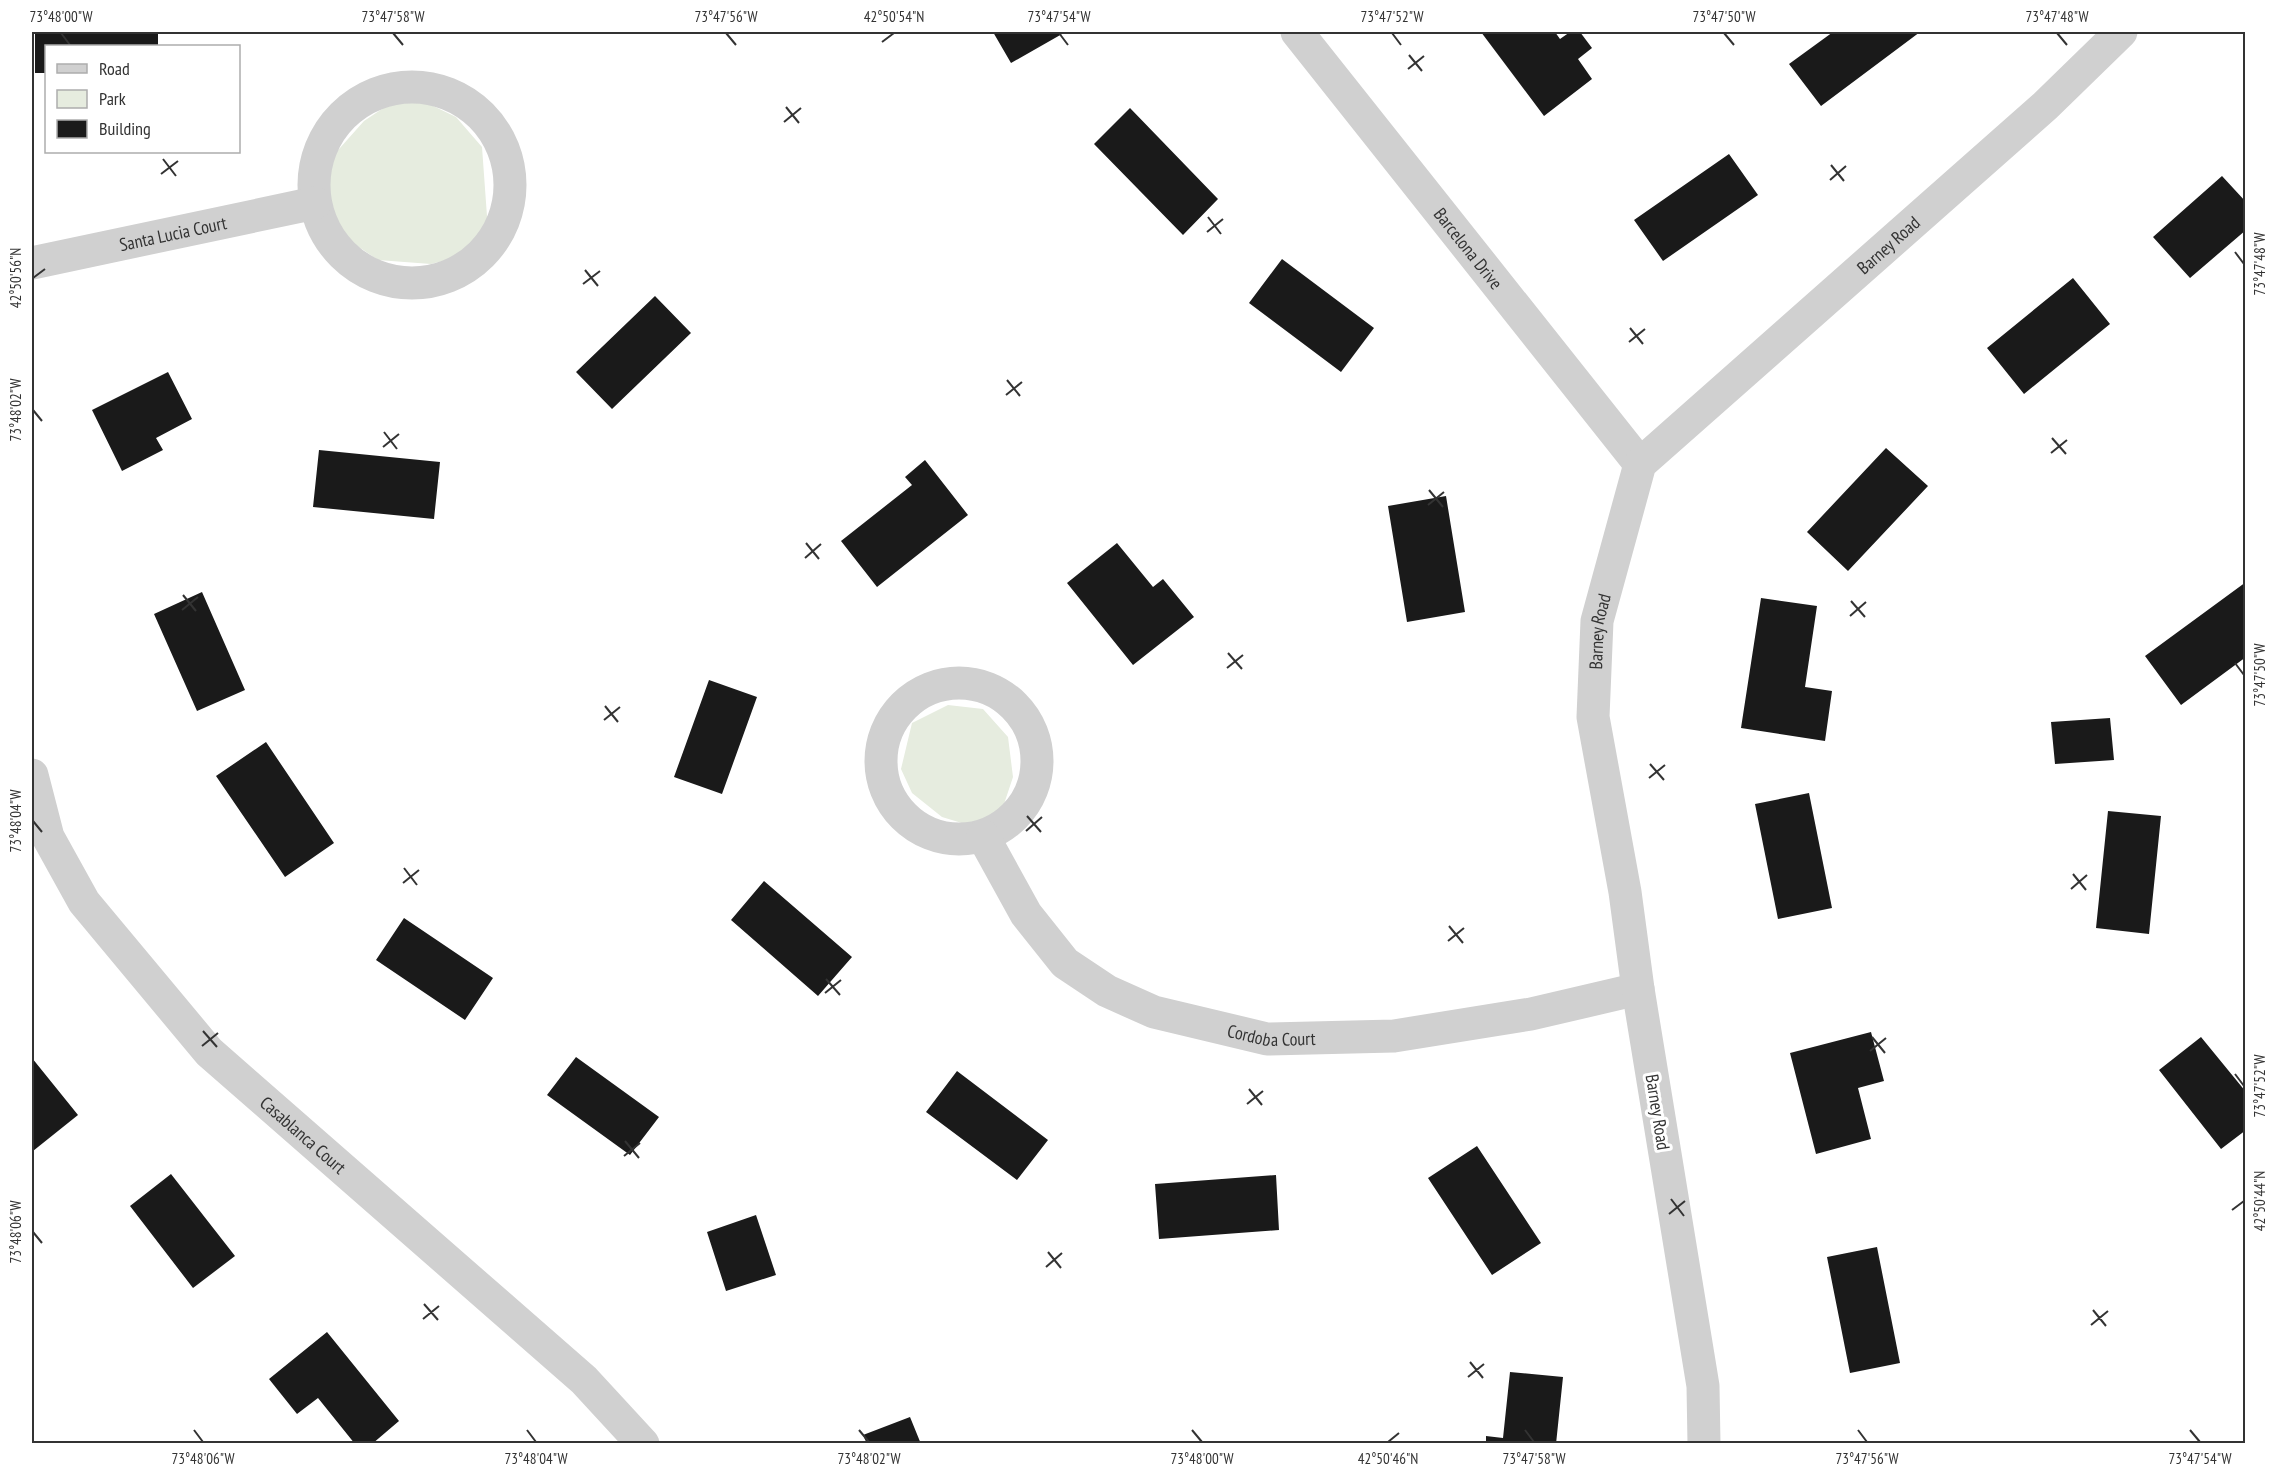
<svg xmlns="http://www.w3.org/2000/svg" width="2277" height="1475" font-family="'PT Sans Narrow',sans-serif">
<rect width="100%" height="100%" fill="#fff"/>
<path fill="#e6ecdf" d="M425,102L456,117L482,147L488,230L466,255L431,264L378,260L334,230L317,208L323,167L364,121L391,103Z
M948,705L983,709L1008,737L1013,777L1000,816L975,827L942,817L912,793L901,769L912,723Z"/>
<path fill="#1a1a1a" d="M35,32H158V46H46V73H35Z
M993,32H1060L1062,34L1011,63Z
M1481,32H1555L1560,39L1570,32H1580L1592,48L1578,59L1592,79L1544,116Z
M1833,32H1920L1821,106L1789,64Z
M1130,108L1218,199L1183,235L1094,144Z
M1729,154L1758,195L1663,261L1634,220Z
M2222,176L2246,202V230L2190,278L2153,237Z
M1282,259L1374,328L1341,372L1249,303Z
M2073,278L2110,324L2024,394L1987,348Z
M655,296L691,333L612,409L576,372Z
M168,372L192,419L156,438L163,450L122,471L92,410Z
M1886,448L1928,486L1848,571L1807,532Z
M319,450L440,462L434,519L313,507Z
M925,460L968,515L877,587L841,541L912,485L905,477Z
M1446,496L1465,612L1407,622L1388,506Z
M1117,543L1153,587L1163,579L1194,617L1133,665L1067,583Z
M2246,582V657L2181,705L2145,656Z
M202,592L245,690L197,711L154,614Z
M1761,598L1817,606L1805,687L1832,691L1825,741L1741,728Z
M709,680L757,697L722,794L674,777Z
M2110,718L2114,760L2055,764L2051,722Z
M266,742L334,843L285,877L216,776Z
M1809,793L1832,908L1778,919L1755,804Z
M2108,811L2161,816L2149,934L2096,928Z
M764,881L852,957L818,996L731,920Z
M404,918L493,978L465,1020L376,960Z
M1871,1032L1884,1081L1858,1088L1871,1139L1816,1154L1790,1053Z
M2201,1037L2246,1092V1130L2221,1149L2159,1070Z
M576,1057L659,1117L630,1155L547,1095Z
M32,1058L78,1115L33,1151L32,1149Z
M957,1071L1048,1140L1017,1180L926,1112Z
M1477,1146L1541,1243L1492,1275L1428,1178Z
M171,1174L235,1256L193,1288L130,1206Z
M1276,1175L1279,1230L1159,1239L1155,1184Z
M756,1215L776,1275L726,1291L707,1232Z
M1877,1247L1900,1363L1850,1373L1827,1257Z
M327,1332L399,1421L372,1444H355L318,1398L297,1414L269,1379Z
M1510,1372L1563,1377L1556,1444H1486V1436L1503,1438Z
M910,1417L921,1444H867L863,1435Z"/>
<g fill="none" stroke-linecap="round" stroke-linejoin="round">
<g stroke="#d0d0d0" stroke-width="33">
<path id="s1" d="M1297,32L1640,464"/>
<circle cx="412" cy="185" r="98"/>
<path id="s2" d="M32,263L315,203"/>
<circle cx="959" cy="761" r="78"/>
<path id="s3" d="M32,775L48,837L84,902L209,1052L584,1380L643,1444"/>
<path id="s4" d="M983,836L1026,914L1065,963L1107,991L1154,1012L1267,1039L1394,1036L1531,1014L1638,989"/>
<path id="s5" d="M1704,1444L1703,1386L1638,989L1625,892L1593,717L1597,621L1640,464L2045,106L2121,32"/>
</g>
</g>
<path fill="none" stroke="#333" stroke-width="2" d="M61,33L70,45M393,33L403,45M726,33L736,45M1059,33L1068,45M1392,33L1401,45M1724,33L1734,45M2057,33L2067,45M882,42L894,33M1409,55L1422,71M1408,69L1424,56M786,107L799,123M784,122L801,108M163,159L176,176M1831,165L1844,181M161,174L178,161M1830,180L1846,166M1208,217L1221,234M1207,232L1223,219M2235,252L2244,264M585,270L598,286M33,278L45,269M583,284L600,271M1630,328L1643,344M1629,342L1645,329M1007,380L1020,396M1006,395L1022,382M33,410L42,421M384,432L397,449M2052,438L2066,454M383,447L399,434M2051,453L2067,440M1429,490L1443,507M1428,505L1444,492M806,543L819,559M805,558L821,544M183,595L196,611M1851,601L1865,617M182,610L198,597M1850,616L1866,602M1228,653L1242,669M2235,663L2244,675M1227,668L1243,655M605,706L618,722M604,720L620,707M1650,764L1664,780M1649,778L1665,765M1027,816L1041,832M33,821L42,832M1026,831L1042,817M404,868L417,885M2073,874L2086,890M403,883L419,870M2071,889L2087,875M1449,926L1463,943M1448,941L1464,928M826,979L840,995M825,993L841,980M203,1031L217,1047M1872,1037L1885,1053M202,1046L218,1033M1870,1051L1886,1038M2235,1074L2244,1086M1249,1089L1262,1105M1247,1104L1263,1091M625,1141L639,1158M624,1156L640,1143M1671,1199L1684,1216M2232,1210L2244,1201M1669,1214L1685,1201M33,1232L42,1243M1048,1252L1061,1268M1046,1267L1062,1253M424,1304L438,1320M2093,1310L2106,1326M423,1319L439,1306M2091,1325L2108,1311M1470,1362L1483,1378M1468,1377L1484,1364M194,1430L203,1442M527,1430L536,1442M859,1430L869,1442M1192,1430L1202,1442M1525,1430L1534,1442M1858,1430L1867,1442M2190,1430L2200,1442M1388,1442L1399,1433"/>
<g text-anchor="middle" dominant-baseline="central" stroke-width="6" stroke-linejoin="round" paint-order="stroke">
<g font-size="18" fill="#333" stroke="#fff">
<text stroke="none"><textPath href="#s2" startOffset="144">Santa Lucia Court</textPath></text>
<text stroke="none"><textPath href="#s5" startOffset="1326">Barney Road</textPath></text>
<text stroke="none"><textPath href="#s1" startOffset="276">Barcelona Drive</textPath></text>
<text stroke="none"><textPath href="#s5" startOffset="822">Barney Road</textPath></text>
<text stroke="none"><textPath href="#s4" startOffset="374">Cordoba Court</textPath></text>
<text transform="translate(1658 1112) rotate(81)">Barney Road</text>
<text stroke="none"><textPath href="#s3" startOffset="459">Casablanca Court</textPath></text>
</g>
</g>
<rect width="2277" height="1475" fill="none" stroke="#ffffff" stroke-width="66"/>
<rect x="45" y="45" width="195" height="108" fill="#ffffff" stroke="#adadad" stroke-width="1.5"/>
<rect x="57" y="64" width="30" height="9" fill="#d0d0d0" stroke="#adadad" stroke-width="1.5"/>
<text x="99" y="75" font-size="18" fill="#333333">Road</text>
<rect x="57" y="90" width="30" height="18" fill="#e6ecdf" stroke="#adadad" stroke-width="1.5"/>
<text x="99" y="105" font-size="18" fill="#333333">Park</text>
<rect x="57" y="120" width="30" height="18" fill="#1a1a1a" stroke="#adadad" stroke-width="1.5"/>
<text x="99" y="135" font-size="18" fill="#333333">Building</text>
<rect x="33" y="33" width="2211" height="1409" fill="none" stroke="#333" stroke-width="2"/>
<g font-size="15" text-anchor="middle" fill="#333">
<text x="61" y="22">73°48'00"W</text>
<text x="393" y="22">73°47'58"W</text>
<text x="726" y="22">73°47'56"W</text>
<text x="894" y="22">42°50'54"N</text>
<text x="1059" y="22">73°47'54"W</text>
<text x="1392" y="22">73°47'52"W</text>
<text x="1724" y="22">73°47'50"W</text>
<text x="2057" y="22">73°47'48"W</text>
<text transform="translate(2260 264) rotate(-90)" y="5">73°47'48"W</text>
<text transform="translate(16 278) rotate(-90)" y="5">42°50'56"N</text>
<text transform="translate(16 410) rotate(-90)" y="5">73°48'02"W</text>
<text transform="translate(2260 675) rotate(-90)" y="5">73°47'50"W</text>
<text transform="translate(16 821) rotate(-90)" y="5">73°48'04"W</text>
<text transform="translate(2260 1086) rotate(-90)" y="5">73°47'52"W</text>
<text transform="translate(2260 1201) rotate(-90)" y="5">42°50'44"N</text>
<text transform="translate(16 1232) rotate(-90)" y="5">73°48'06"W</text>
<text x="203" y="1464">73°48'06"W</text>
<text x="536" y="1464">73°48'04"W</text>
<text x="869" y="1464">73°48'02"W</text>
<text x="1202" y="1464">73°48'00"W</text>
<text x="1388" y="1464">42°50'46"N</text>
<text x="1534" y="1464">73°47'58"W</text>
<text x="1867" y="1464">73°47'56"W</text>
<text x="2200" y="1464">73°47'54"W</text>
</g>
</svg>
